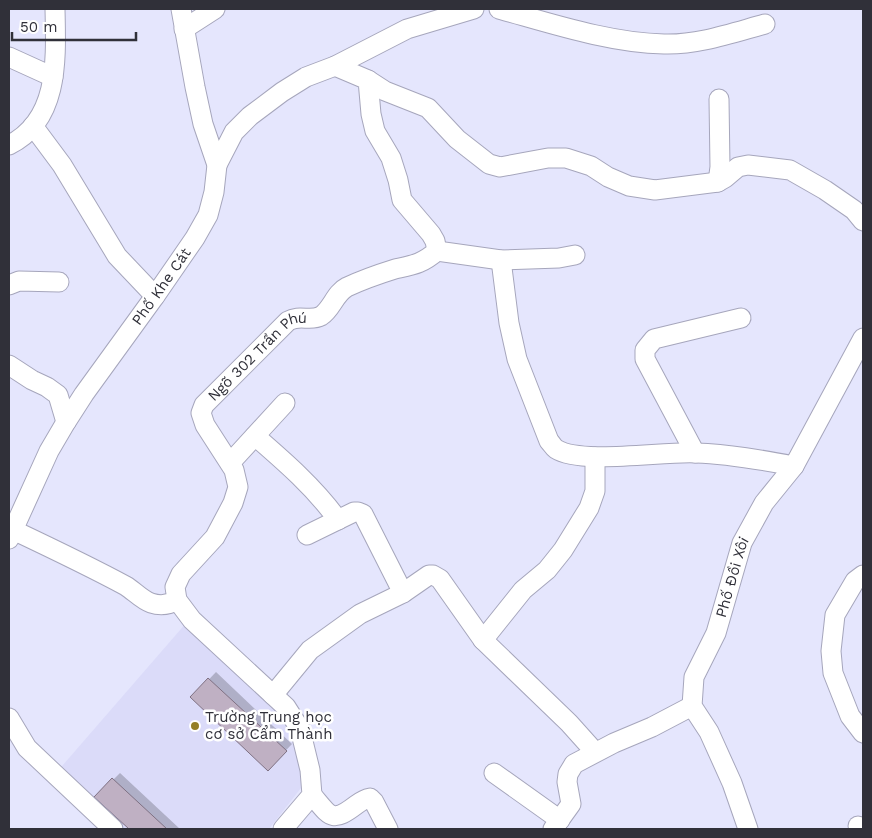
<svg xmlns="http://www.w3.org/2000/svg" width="872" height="838" font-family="'Work Sans',sans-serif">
<rect width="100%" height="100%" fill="#e5e6fd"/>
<path fill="#dbdbf9" d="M187,622L290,720L302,768L301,788L269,829H117L56,773Z"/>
<path fill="#0003" d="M216,672L292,744L268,769L192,697Z
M120,773L180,829H130L96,797Z"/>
<path fill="#bfb0c3" stroke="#7f7183" d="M208,678L287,751L268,771L190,697Z
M112,778L167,829H129L94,797Z"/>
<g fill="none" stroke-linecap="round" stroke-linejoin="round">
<defs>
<g id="minor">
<path d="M499,9C550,23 610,43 664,44C698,45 732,33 765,24"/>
<path d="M184,29L215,9"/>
<path d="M9,57L53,77"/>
<path d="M368,80L385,91L428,108L457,139L489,164L500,167L548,158H566L591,166L608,177L629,186L655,190L718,182L725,178L738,167L748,165L790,170L825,190L854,210L863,221"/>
<path d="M33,126L62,165L117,256L155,296"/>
<path d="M9,145C60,120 56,57 55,9"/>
<path d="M217,165L234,132L250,116L282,92L306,77L335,66L407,29L474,9"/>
<path d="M718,182L720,167L719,99"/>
<path d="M437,251L501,260L559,258L575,255"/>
<path d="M501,260L509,323L517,359L549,441C552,444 553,447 556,449C581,465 664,451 696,453C729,454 762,460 794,466"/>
<path d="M9,285L19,281L59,282"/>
<path d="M9,365L32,380L47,387L58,395L66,422"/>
<path d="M255,436C285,462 315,488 338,520"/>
<path d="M695,453L645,359V350L654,339L741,318"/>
<path d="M230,463L285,403"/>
<path d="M13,530C51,548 89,566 126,586C134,591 142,600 151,603C160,606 169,605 177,600"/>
<path d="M307,535L354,512H358L363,514L403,593"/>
<path id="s1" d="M9,539L49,451L66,422L84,394L155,296L195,238L208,215L214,192L217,165L203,124L195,87L181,9"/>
<path d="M863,575L855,581L835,615L831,651L833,673L850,716L863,733"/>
<path d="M273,695L310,650L360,614L403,593L429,575H433L440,579L483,640"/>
<path d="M9,718L27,748L113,829"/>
<path d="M595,752L569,723L483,640L523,590L547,570L563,550L589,508L595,491V457"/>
<path d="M494,773L560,820"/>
<path d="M312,795C330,816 331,824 356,805C360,802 364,799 370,798L374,802L388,829"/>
<path d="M858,826L861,829"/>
<path id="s2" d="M283,829L312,795L310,770L300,729L286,707L192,620L177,600L175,587L181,574L215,537L233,503L238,487L234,470L205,425L201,413L204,405L288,321C300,314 310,322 321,316C332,309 335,293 347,287C362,280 379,274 395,269C413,265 422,264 437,251L435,241L431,234L402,200L398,180L391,158L375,131L371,114L368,80L335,66"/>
<path d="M553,829L571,804L567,782L568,774L574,764L614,743L652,727L692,706"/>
<path id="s3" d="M748,829L732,783L709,732L692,706L694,677L716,633L742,543L764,503L794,466L863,338"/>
</g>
</defs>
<use href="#minor" stroke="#a6a6bc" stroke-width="21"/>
<use href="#minor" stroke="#fff" stroke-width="19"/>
</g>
<circle fill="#947e26" stroke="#fff" stroke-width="2" cx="195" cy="726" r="5"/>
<g text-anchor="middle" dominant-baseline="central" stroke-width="5" stroke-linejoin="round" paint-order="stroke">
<g font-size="15" fill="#303039" stroke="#fff">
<text stroke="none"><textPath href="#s1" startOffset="296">Phố Khe Cát</textPath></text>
<text stroke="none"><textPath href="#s2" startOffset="590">Ngõ 302 Trần Phú</textPath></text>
<text stroke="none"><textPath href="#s3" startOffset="272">Phố Đồi Xôi</textPath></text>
</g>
<g font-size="15" fill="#303039" stroke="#fff" text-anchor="start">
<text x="205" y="717">Trường Trung học<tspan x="205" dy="17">cơ sở Cẩm Thành</tspan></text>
</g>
</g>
<rect width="872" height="838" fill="none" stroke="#303039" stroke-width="20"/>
<path d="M12 32v8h124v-8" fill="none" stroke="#303039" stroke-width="2.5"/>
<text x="20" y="32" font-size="15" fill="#303039" stroke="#ffffff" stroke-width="4" paint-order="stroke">50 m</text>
</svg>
